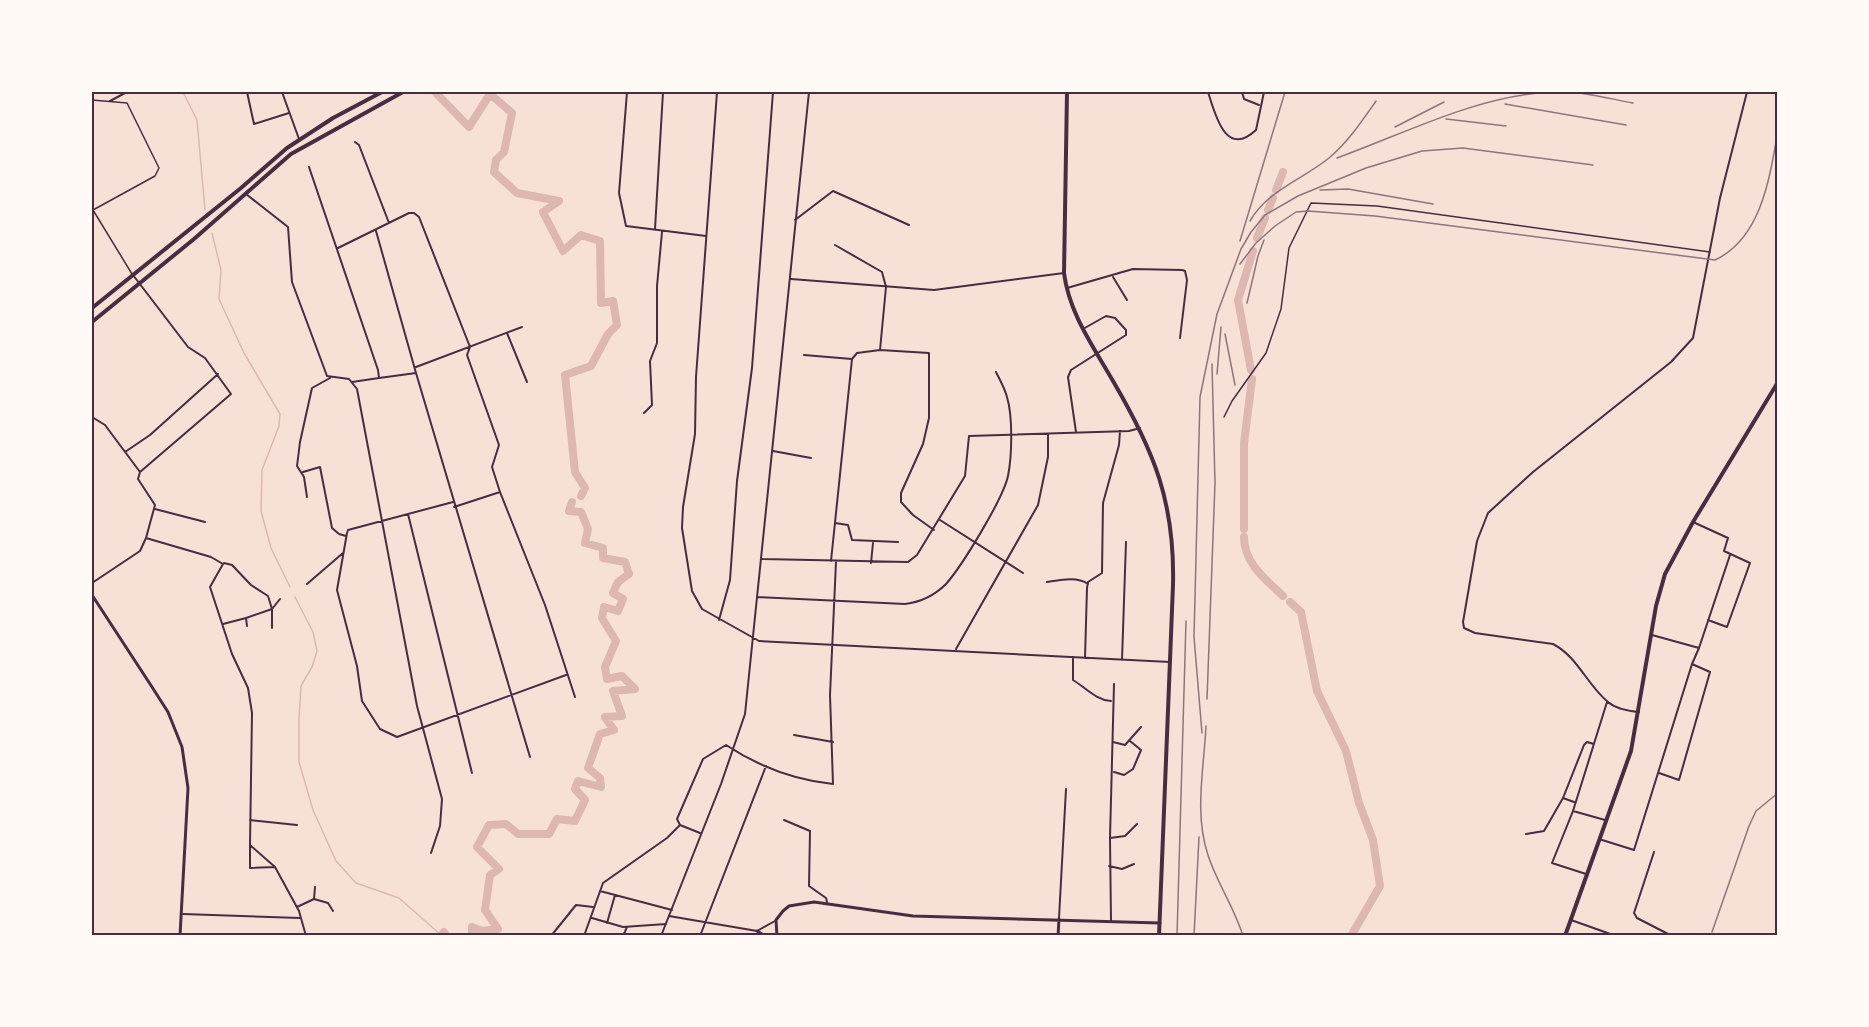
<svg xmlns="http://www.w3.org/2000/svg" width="1869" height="1027" font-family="'Fira Sans',sans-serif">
<rect width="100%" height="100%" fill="#f7e1d7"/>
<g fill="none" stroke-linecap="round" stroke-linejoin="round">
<path stroke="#dcb8b0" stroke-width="1.5" d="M183,92L197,120L205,210
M212,233L221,270L219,299L244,353L280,414L279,426L262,470L261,511L271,548L290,587
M295,597L313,632L317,651L312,667L301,686L299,718V762L313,810L336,861L356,883L399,898L441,935"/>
<path stroke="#dcb8b0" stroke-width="8" d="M435,92L469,127L490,94L512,113L504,152L496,160L494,172L517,193L559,201L543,212L563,251L581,235L600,241L601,303L613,301L617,325L608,334L591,366L565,375L575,472L585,488L581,496
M1276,190L1283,172
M1268,210L1273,198
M1257,238L1265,218
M1251,370L1238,300L1253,251
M1244,529V443L1252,379
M1244,537C1244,563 1265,579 1283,596
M1290,602L1301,612L1317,691L1346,751L1359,803L1373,840L1380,886L1351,936
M441,936L444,932L446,936
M472,936V927L482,931L498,929L485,910L490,875L499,869L477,847L489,825L506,824L518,834H549L557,819L575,821L585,800L575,789L578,781L601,787L600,778L588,768L600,734L614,730L605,717L622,716L613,691L635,689L622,676L607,679L605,667L616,641L602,618L604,607L618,611L623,599L613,593L618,582L629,574L625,562L603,558V548L585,543L588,529L581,512L569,511L572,502"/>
<path stroke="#4a2c40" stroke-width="1.5" d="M92,100L127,103L159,168L155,176L93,210L132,274
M1224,417L1232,401L1266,353L1281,309L1289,248L1311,203L1377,206L1710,252"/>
<path stroke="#4a2c40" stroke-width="2" d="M247,92L254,124L289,113
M282,92L299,139
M627,92L619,193L626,226L706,236
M717,92L696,377L695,434L683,507L682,528L692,591L702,609L759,641L1170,662
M1208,92C1215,113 1225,159 1256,130L1264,92
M1242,92L1244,99L1259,105
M110,101L127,92
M355,142L359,145L389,223
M309,167L378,370L379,378L352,382
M246,194L288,227L292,282L327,376L349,379L357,389L417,706L442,799L440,826L431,853
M795,220L833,191L909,225
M655,229L663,92
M376,231L416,373
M835,245L882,272L886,287L880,350
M338,248L409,213H414L419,217L470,347L467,355L499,445L492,467L500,492L545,605L575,697
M133,275L188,347L205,358L231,394L140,472
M1113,277L1127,300
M791,279L934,290L1064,273
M1067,288L1133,269L1182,270L1185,271L1187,280L1180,338
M507,333L527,382
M804,355L852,359
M416,367L522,327
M379,378L416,373L530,757
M644,413L652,405L650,361L657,343V286L662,232
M92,417L105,425L140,472L138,479L155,505L146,538
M1076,432L1068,377L1071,370L1126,335V330L1115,318L1106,316L1083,329
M773,451L811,458
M125,452L150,435L218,374
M303,472L320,467L332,528L339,534L346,536
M307,497L304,477L297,466L300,442L312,388L330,378
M453,502L348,530L347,533L337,590L357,666L362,701L380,729L397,737L566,675
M454,507L500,492
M155,509L205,522
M408,514L472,773
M940,520L1023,573
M1693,522L1728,538L1724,551L1750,563L1727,627L1708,620
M835,523L848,525L852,540L898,542
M762,559L908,562L917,555L965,476L969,436L1129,431L1140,428
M831,561L852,359L857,353L880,350L929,353V418L923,444L901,493V502L913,515L934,530
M224,563L232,565L251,585L268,596L272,609L280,599
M871,563L873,543
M1047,582C1060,580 1077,576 1088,584
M92,583L140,551L146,538L211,557L223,564L210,587L232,654L248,688L252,713L250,845L275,867L299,911L306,936
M307,584L343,553
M757,597L905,604C921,602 935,595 946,584C962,566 1003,499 1008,476C1012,456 1013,417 1007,397C1005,389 1000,380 996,372
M272,609V628
M719,620L730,580L737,481L752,368L773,92
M223,624L246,618
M247,626L246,618L272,609
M1652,635L1699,648L1730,555
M956,649L1038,505L1048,457V435
M1073,657V680C1086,688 1096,700 1111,701
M1085,658L1087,588L1088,582L1102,573L1103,503L1119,445L1120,431
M1122,660L1126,542
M1639,712C1628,711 1616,709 1608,702C1587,685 1578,657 1553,644L1475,633L1464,628L1463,622L1477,541L1488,513L1533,472L1671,362L1693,338L1720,198L1747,92
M794,735L833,742
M1113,742L1125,745L1141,727
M1114,772L1124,775L1133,769L1141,750L1130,741
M1659,773L1679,780L1710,672L1692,664
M1563,798L1584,745L1587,742L1594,744
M1573,811L1552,863L1586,874
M250,820L297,825
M784,820L810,831L809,886L826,898L827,902
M1605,820L1573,811L1607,702
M680,825L677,819L703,759L726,745C758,766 795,780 833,784L830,695L836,562
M1526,834L1544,831L1563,798L1574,802
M1110,838L1125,836L1137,824
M1599,839L1634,850L1692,664L1699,648
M250,845V868L275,867
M1654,852L1634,913L1637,918L1672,936
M1109,866L1122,869L1134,864
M600,891L672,910
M314,899L315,887
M297,907L314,899L328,903L333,911
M183,914L300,918
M669,916L757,931L775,921
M592,918L623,927L666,924
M1059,918L1066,789
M1571,920L1616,936
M1111,921L1110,838L1114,684
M607,923L615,895
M551,936L576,905L593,907
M584,936L603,883L667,838L680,825L700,833
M623,936L627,927
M661,936L721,784L745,714L809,92
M700,936L766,766"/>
<path stroke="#4a2c40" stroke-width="3" d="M92,595L152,687L168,712L182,747L188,788L180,936
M757,931L765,936
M777,936L776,920L783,911L789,906L814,902L913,916L1160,923
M1058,936L1059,919"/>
<path stroke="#4a2c40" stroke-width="4" d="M92,308L241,188L287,148L333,118L382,92
M92,322L194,239L291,154L403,92"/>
<path stroke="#4a2c40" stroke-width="4" d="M1067,92L1064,273C1069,313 1093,346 1113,381C1154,451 1175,502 1173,585L1159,936
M1565,936L1631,751L1656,606L1665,574L1693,522L1778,382"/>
<path stroke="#8f747c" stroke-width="1.5" d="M1505,104L1626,125
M1446,119L1506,126
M1395,127L1444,102
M1337,158C1406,133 1476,96 1551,92C1578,90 1606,98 1633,103
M1320,190L1348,189L1433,204
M1250,221C1268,190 1302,180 1329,158C1348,142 1362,121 1376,101
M1240,241L1285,92
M1240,264L1256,243L1275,226L1296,212L1308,211L1375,216L1715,260C1762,238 1770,176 1778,130
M1247,303L1258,256L1264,240
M1225,334L1235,385
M1217,374L1221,327
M1207,699L1215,483L1212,364
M1206,726C1204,769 1194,813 1208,855C1217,883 1234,907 1243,936
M1202,733L1194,637L1200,397L1217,314L1241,249L1251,232L1265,215L1298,196L1366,168L1422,151L1463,148L1593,165
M1712,932L1749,826L1756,811L1778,793
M1177,936L1186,621
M1194,936L1199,837"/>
</g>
<rect width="1869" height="1027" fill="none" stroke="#fffaf5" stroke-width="186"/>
<rect x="93" y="93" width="1683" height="841" fill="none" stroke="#4a2c40" stroke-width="2"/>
</svg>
